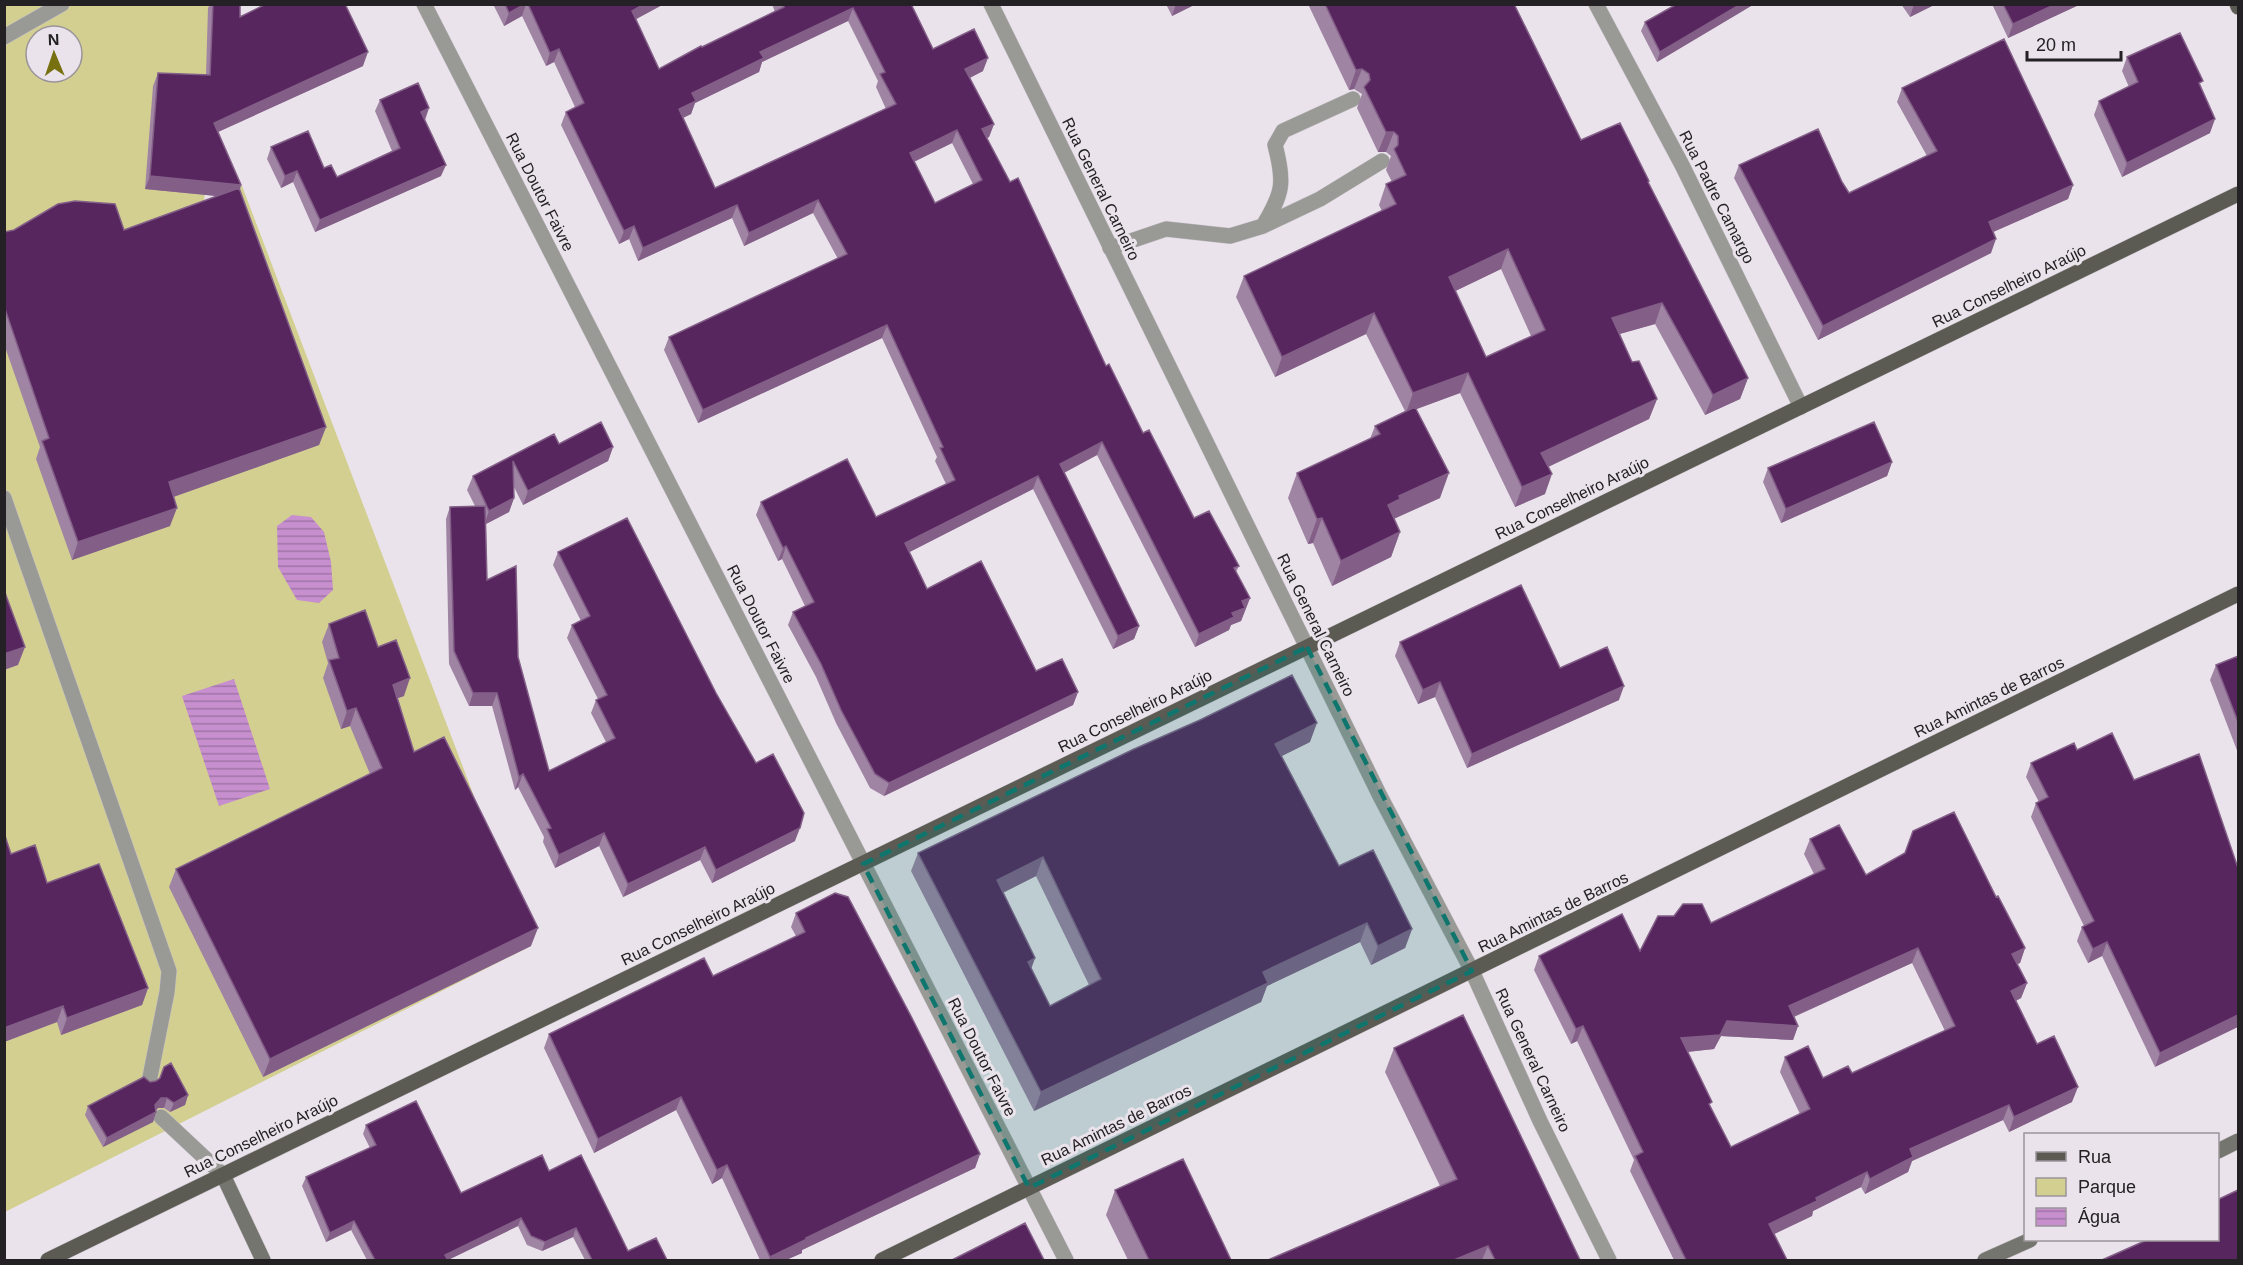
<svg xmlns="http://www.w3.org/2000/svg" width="2243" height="1265" font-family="Helvetica,sans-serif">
<defs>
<pattern id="water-rules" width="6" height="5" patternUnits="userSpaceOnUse" patternTransform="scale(1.5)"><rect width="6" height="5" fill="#c78fce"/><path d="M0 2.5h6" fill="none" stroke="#a174a7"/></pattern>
</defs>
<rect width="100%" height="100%" fill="#eae3eb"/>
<path fill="#d2cf91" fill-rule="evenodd" d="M5,5H221L204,202L242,186L531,946L5,1212ZM36,36H72V72H36Z"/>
<path fill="url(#water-rules)" d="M292,515L311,517L324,532L331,562L333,590L319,603L297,600L278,567L277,526Z
M234,679L270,789L219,806L182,696Z"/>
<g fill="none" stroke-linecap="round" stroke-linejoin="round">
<defs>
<path id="service" d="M4,37L62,4
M1263,226C1283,193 1285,183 1275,145L1283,131L1353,99
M1110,248L1166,229L1230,236L1263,226L1320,199L1382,161
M4,498L169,971L167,992L149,1082
M161,1117L223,1175"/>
<path id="minor" d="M991,4L1380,796L1472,971L1540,1121L1609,1260
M1596,4L1682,165L1801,407"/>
<path id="tertiary" d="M424,4L1066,1260"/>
<path id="secondary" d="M2218,1151L2238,1141
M223,1175L263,1260
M1985,1260L2030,1240"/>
<path id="primary" d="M2237,4L2238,7
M48,1260L2238,194
M882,1260L2238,594"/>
</defs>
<use href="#service" stroke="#c6c0c7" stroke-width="16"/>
<use href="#minor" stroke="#c6c0c7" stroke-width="16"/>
<use href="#tertiary" stroke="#c6c0c7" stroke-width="16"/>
<use href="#secondary" stroke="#c6c0c7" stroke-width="16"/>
<use href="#primary" stroke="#c6c0c7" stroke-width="16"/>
<use href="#service" stroke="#999995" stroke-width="15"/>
<use href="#minor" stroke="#999995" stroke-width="15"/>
<use href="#tertiary" stroke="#999995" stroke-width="15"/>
<use href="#secondary" stroke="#75756f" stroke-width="15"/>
<use href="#primary" stroke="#5b5b54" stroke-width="15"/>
</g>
<path fill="#a084a4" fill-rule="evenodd" d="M210,4H240V17L363,66L218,132L241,185L240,189L326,427L319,445L173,497L170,526L72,560L36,459L40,447L4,344V232L14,230H124L217,196L145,189L153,86L158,73L206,75L208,8Z
M493,4H664L636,19L659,69L775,12L772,4H911L933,49L983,71L970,78L994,124L989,137L987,138L1106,366L1143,433L1194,518L1239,566L1236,572L1250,598L1241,621L1231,625L1229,630L1195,647L1097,455L1064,473L1139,626L1134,639L1113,649L1033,489L909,552L927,589L1036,671L1078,692L1073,705L884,796L870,788L836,723L816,677L788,625L793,612L805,606L782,559L778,561L756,515L761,502L876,517L946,484L935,461L937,457L882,338L698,423L664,350L669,337L838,259L813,213L744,246L732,218L638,261L629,239L619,244L561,125L566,112L575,107L554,62L546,66L522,16L504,26ZM848,21L878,81L876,87L886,109L715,188L683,118L691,114L695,103L759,72L762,62ZM952,143L973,184L935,203L914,162Z
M1166,4H1196L1172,16Z
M1308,4H1514L1581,140L1649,181L1648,184L1748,378L1740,399L1705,415L1655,324L1620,334L1632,362L1657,399L1649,419L1548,467L1545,494L1515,507L1460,393L1416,409L1440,498L1394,519L1400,532L1391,557L1332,586L1313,543L1308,544L1288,498L1297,473L1370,439L1375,426L1405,411L1366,334L1275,377L1236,297L1244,276L1382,211L1379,205L1386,184L1392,182L1386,170L1391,156L1386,152H1378L1357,108L1362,94L1354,89L1349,90ZM1501,269L1531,336L1486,357L1455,291Z
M1901,4H1936L1910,17Z
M1992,4H2081L2008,38Z
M1751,6L1657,62L1641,31L1645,22Z
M2127,57L2201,87L2210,133L2122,177L2094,115L2099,101L2129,87L2122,71Z
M1902,88L2073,185L2068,199L1993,232L1991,253L1818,340L1734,178L1739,165L1842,182L1849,193L1927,156L1897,102Z
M380,100L425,120L441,176L315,232L293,182L281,188L267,159L271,147L324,168L337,177L392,151L375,111Z
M559,444L613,447L608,461L523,505L514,487V498L509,512L486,524L487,580L518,657L549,771L606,742L591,713L596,700L598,699L567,638L572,625L581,621L553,565L558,552L716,693L795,841L712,883L700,860L623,897L599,846L555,868L543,842L544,837L518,787L515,790L492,706H469L449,664L446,519L450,507L475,506L467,490L473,476Z
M1892,462L1887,476L1781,523L1763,482L1768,468Z
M329,624L378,647L404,696L398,698L414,752L531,946L263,1077L169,887L176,869L370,774L350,726L341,729L323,678L328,663L322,642Z
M1400,642L1560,668L1619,700L1467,768L1435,697L1418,704L1395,656Z
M2238,656V753L2210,680L2216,665Z
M1310,742L1281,756L1339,866L1412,929L1405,948L1371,965L1360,942L1267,986L1261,1002L1034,1111L911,871L918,853ZM1036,876L1089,985L1050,1006L1031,969L1035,958L1003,893Z
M2077,750L2134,780L2238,868L2155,1067L2102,956L2088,963L2077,941L2082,927L2084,926L2031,817L2036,803L2039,802L2026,777L2031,763Z
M4,833L11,854L47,883L148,988L142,1005L61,1035L57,1022L4,1042Z
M1810,839L1866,875L1996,897L2025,948L2020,963L2017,964L2027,983L2021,998L2016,1001L2037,1044L2072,1102L2009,1132L2003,1120L1912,1161L1908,1172L1865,1194L1861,1187L1813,1211L1812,1216L1774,1234L1787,1260H1674L1630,1171L1634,1160L1577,1041L1571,1044L1534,970L1539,956L1640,951L1711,923L1814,874L1804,854ZM1912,963L1945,1031L1852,1073L1823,1078L1785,1057L1780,1072L1800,1114L1731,1147L1710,1107L1688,1052L1714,1049L1721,1036L1793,1040L1798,1026L1794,1017Z
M796,913L980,1154L975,1168L802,1250V1253L786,1260H760L722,1178L712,1184L676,1110L594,1153L544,1048L549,1034L713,976L796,936L791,927Z
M1394,1048L1580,1260H1268L1440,1186L1385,1072Z
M164,1067L188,1095L185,1105L170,1112L164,1108H158L156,1110V1112L153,1122L103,1147L85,1115L88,1106L150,1082L156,1081L159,1079Z
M366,1125L461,1193L549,1171L628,1251L667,1260H585L573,1237L542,1251L527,1245L518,1226L448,1260H367L351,1230L326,1242L302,1186L306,1177L370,1148L363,1134Z
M1115,1190L1231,1260H1128L1106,1215Z"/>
<path fill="#835f88" d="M525,4H526L522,16L504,26L509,13Z
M644,4H664L627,24L632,11Z
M1176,4H1196L1172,16Z
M1741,4H1752L1751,6L1657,62L1660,52Z
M1914,4H1936L1910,17Z
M2056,4H2081L2008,38L2013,24Z
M853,8L848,21L762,62L759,72L695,103L691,114L674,122L679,109L692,93L760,52Z
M559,49L554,62L546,66L550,53Z
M368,52L363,66L209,136L214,123Z
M988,58L983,71L961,82L965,69Z
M1362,69L1354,89L1349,90L1356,70Z
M429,108L425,120L421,112Z
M2215,119L2210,133L2122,177L2127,163Z
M994,124L989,137L978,142L982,129Z
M957,130L952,143L905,166L910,153Z
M1386,132H1394L1386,152H1378Z
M446,165L441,176L315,232L320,220Z
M297,171L293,182L281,188L285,176Z
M150,176L241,185L237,198L145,189Z
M2073,185L2068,199L1984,236L1989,222Z
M818,200L813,213L744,246L749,233Z
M737,205L732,218L638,261L643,248Z
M634,226L629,239L619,244L624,231Z
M1996,239L1991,253L1818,340L1823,326Z
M1508,249L1501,269L1441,298L1449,277Z
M1662,303L1655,324L1605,338L1612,318Z
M1374,313L1366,334L1275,377L1282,357Z
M887,325L882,338L698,423L703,410Z
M1468,373L1460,393L1406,413L1413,393Z
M1748,378L1740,399L1705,415L1713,395Z
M1657,399L1649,419L1533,474L1541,453Z
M326,427L319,445L162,501L169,482Z
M1102,442L1097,455L1056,477L1060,464Z
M613,447L608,461L523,505L528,491Z
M1892,462L1887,476L1781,523L1786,509Z
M1449,473L1440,498L1393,519L1388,505L1399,496Z
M1552,474L1545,494L1515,507L1522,487Z
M1038,476L1033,489L900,557L905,543Z
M514,498L509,512L484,525L489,511Z
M177,508L170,526L72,560L78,542Z
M1322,518L1313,543L1308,544L1317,519Z
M1400,532L1391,557L1332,586L1341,561Z
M786,546L782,559L778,561L783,548Z
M1250,598L1241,621L1231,625L1229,630L1195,647L1199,634L1232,613L1242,601Z
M1139,626L1134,639L1113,649L1118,636Z
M25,647L18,665L4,670V654Z
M410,678L404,696L387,702L393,685Z
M1440,682L1435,697L1418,704L1423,690Z
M1624,686L1619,700L1467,768L1472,754Z
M1078,692L1073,705L884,796L889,783Z
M473,693H497L492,706H469Z
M356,708L350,726L341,729L347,711Z
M1317,723L1310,742L1268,763L1275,744Z
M523,774L518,787L515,790L519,777Z
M800,828L795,841L712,883L716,870Z
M604,833L599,846L555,868L559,855Z
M705,847L700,860L623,897L628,884Z
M1043,857L1036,876L990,899L997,880Z
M1367,923L1360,942L1267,986L1261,1002L1034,1111L1041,1092L1263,972Z
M538,928L531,946L263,1077L270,1059Z
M1412,929L1405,948L1371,965L1378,946Z
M2107,942L2102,956L2088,963L2093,949Z
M1918,948L1912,963L1784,1021L1789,1006Z
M2025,948L2020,963L2007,969L2012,954Z
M1035,958L1028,977V962Z
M2027,983L2021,998L2005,1006L2011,991Z
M148,988L142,1005L61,1035L67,1018Z
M63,1006L57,1022L4,1042V1028Z
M2238,1015V1027L2155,1067L2160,1053Z
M1727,1021L1798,1026L1793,1040L1721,1036L1714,1049L1676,1053L1681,1038Z
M1583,1026L1577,1041L1571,1044L1576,1029Z
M2078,1087L2072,1102L2009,1132L2014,1117Z
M188,1095L185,1105L170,1112L174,1103Z
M681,1097L676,1110L594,1153L598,1139Z
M161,1098H167L164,1108H158L152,1114L155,1105Z
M2009,1105L2003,1120L1912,1161L1908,1172L1865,1194L1870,1179L1910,1149Z
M156,1112L153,1122L103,1147L107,1138Z
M980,1154L975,1168L802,1250V1253L786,1260H769L770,1257L806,1238Z
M727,1165L722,1178L712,1184L717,1170Z
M1867,1172L1861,1187L1813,1211L1812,1216L1764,1239L1769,1224L1816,1198Z
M521,1218L518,1226L448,1260H443L445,1255Z
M354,1221L351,1230L326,1242L330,1233Z
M576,1228L573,1237L542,1251L545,1242Z
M1488,1246L1482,1260H1454Z"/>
<path fill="#57265e" stroke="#835f88" stroke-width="1.5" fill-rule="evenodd" d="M213,4H240V17L266,4H345L368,52L214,123L241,185L150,176L158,73L210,75Z
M505,4H525L509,13Z
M528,4H644L632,11L659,69L701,46L702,47L784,7L783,4H911L933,49L974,29L988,58L965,69L994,124L982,129L1010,182L1018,178L1106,366L1109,364L1143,433L1149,430L1194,518L1209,511L1239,566L1234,568L1250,598L1242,601L1245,608L1232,613L1234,617L1199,634L1102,442L1060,464L1139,626L1118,636L1038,476L905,543L927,589L981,561L1036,671L1062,659L1078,692L889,783L875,774L841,710L821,664L793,612L814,602L786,546L783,548L761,502L847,459L876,517L955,480L940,448L943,447L887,325L703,410L669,337L847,254L818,200L749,233L737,205L643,248L634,226L624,231L566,112L584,103L559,49L550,53ZM853,8L885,72L880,74L896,104L715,188L679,109L696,101L692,93L764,58L760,52ZM957,130L982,180L935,203L910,153Z
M1325,4H1514L1581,140L1620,123L1649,181L1648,182L1748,378L1713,395L1662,303L1612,318L1632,362L1639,361L1657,399L1541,453L1552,474L1522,487L1468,373L1413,393L1374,313L1282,357L1244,276L1396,204L1386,184L1406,175L1394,149L1398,145V136L1394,132H1386L1364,87L1370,80L1369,74L1362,69L1356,70ZM1508,249L1545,330L1486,357L1449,277Z
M1677,4H1741L1660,52L1645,22Z
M2003,4H2056L2013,24Z
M2180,33L2203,81L2199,83L2215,119L2127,163L2099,101L2138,82L2127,57Z
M2004,39L2073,185L1989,222L1996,239L1823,326L1739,165L1818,129L1842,182L1849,193L1937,151L1902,88Z
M418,83L429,108L421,112L446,165L320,220L297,171L285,176L271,147L308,131L324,168L331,165L337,177L400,148L380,100Z
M239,188L326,427L169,482L177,508L78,542L42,441L49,438L4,306V232L14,230L58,204L75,201L115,204L124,230Z
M1415,407L1449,473L1399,496L1400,499L1388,505L1400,532L1341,561L1322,518L1317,519L1297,473L1380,434L1375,426Z
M601,422L613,447L528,491L513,461L514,498L489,511L473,476L554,434L559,444Z
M1874,422L1892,462L1786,509L1768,468Z
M485,506L487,580L516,566L518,657L549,771L615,738L596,700L607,695L572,625L590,616L558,552L627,518L716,693L756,763L773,754L804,813L800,828L716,870L705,847L628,884L604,833L559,855L547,829L551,828L523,774L519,777L497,693H473L454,651L450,507Z
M1521,585L1560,668L1607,647L1624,686L1472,754L1440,682L1423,690L1400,642Z
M4,590L25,647L4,654Z
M365,610L378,647L396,640L410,678L393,685L414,752L444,737L538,928L270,1059L176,869L382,768L356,708L347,711L329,660L339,658L329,624Z
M2238,656V722L2216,665Z
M1292,675L1317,723L1275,744L1339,866L1373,850L1412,929L1378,946L1367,923L1263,972L1268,983L1041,1092L918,853L1132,750L1200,720ZM1043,857L1101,979L1050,1006L1028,962L1035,958L997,880Z
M2112,733L2134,780L2199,754L2238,868V1015L2160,1053L2107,942L2093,949L2082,927L2094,921L2036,803L2048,797L2031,763L2074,743L2077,750Z
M1954,812L1996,897L1998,896L2025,948L2012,954L2027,983L2011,991L2037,1044L2054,1036L2078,1087L2014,1117L2009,1105L1910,1149L1913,1157L1870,1179L1867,1172L1816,1198L1817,1201L1769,1224L1787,1260H1686L1635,1156L1643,1152L1583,1026L1576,1029L1539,956L1622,914L1640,951L1658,916H1674L1683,904H1702L1711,923L1825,869L1810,839L1839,825L1866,875L1905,853L1913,831ZM1918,948L1955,1026L1852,1073L1848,1066L1823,1078L1808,1046L1785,1057L1810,1109L1731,1147L1709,1104L1712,1102L1681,1038L1720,1035L1727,1021L1798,1026L1789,1006Z
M4,833L11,854L35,845L47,883L99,864L148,988L67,1018L63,1006L4,1028Z
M835,893L848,897L913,1020L980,1154L806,1238L807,1239L770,1257L727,1165L717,1170L681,1097L598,1139L549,1034L704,958L713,976L805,932L796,913Z
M1463,1015L1580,1260H1495L1488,1246L1454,1260H1268L1457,1179L1394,1048Z
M171,1063L188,1095L174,1103L167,1098H161L155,1105L156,1112L107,1138L88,1106L144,1077L150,1082L156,1081L160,1078L164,1067Z
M416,1101L461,1193L542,1155L549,1171L581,1155L628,1251L656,1238L667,1260H592L576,1228L545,1242L531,1236L521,1218L445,1255L448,1260H375L354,1221L330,1233L306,1177L376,1145L366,1125Z
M1183,1159L1231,1260H1149L1115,1190Z
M2238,1190V1260H2102L2149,1239H2217V1200Z
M1025,1223L1044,1260H952Z"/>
<path fill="#0f766e" fill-opacity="0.2" stroke="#0f766e" stroke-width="4.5" stroke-dasharray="12 8" stroke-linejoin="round" d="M1307,647L1472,971L1029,1188L863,864Z"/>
<g text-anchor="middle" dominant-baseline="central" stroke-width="6" stroke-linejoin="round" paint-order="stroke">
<g font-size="16" fill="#242124" stroke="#eae3eb">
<text transform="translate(1101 189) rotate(64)">Rua General Carneiro</text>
<text transform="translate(540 192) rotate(63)">Rua Doutor Faivre</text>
<text transform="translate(1717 197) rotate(63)">Rua Padre Camargo</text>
<text transform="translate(2009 286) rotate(-26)">Rua Conselheiro Araújo</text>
<text transform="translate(1572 498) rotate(-26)">Rua Conselheiro Araújo</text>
<text transform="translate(761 624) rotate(63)">Rua Doutor Faivre</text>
<text transform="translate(1316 625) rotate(64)">Rua General Carneiro</text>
<text transform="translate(1989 697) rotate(-26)">Rua Amintas de Barros</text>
<text transform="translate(1135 711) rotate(-26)">Rua Conselheiro Araújo</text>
<text transform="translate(1553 912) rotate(-26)">Rua Amintas de Barros</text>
<text transform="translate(698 924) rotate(-26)">Rua Conselheiro Araújo</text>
<text transform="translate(982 1057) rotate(63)">Rua Doutor Faivre</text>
<text transform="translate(1533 1060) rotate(65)">Rua General Carneiro</text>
<text transform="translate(1116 1125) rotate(-26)">Rua Amintas de Barros</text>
<text transform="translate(261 1136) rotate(-26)">Rua Conselheiro Araújo</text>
</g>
</g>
<rect width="2243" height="1265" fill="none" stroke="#242124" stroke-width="12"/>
<rect x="2024" y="1133" width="195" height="108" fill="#eae3eb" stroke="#9b959b" stroke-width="1.5"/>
<rect x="2036" y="1152" width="30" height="9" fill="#5b5b54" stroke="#9b959b" stroke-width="1.5"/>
<text x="2078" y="1163" font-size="18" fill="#242124">Rua</text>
<rect x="2036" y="1178" width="30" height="18" fill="#d2cf91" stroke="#9b959b" stroke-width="1.5"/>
<text x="2078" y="1193" font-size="18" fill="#242124">Parque</text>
<rect x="2036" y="1208" width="30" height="18" fill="url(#water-rules)" stroke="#9b959b" stroke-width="1.5"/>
<text x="2078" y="1223" font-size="18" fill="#242124">Água</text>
<g transform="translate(54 54) rotate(358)"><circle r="28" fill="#eae3eb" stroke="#9b959b" stroke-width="1.5"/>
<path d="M0-4.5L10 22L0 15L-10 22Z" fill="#767010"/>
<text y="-9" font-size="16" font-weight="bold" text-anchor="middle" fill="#242124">N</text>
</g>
<path d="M2027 51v9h94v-9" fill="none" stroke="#242124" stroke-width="3"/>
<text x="2036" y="51" font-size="18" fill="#242124" stroke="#eae3eb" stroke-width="4.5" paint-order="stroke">20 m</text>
</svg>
